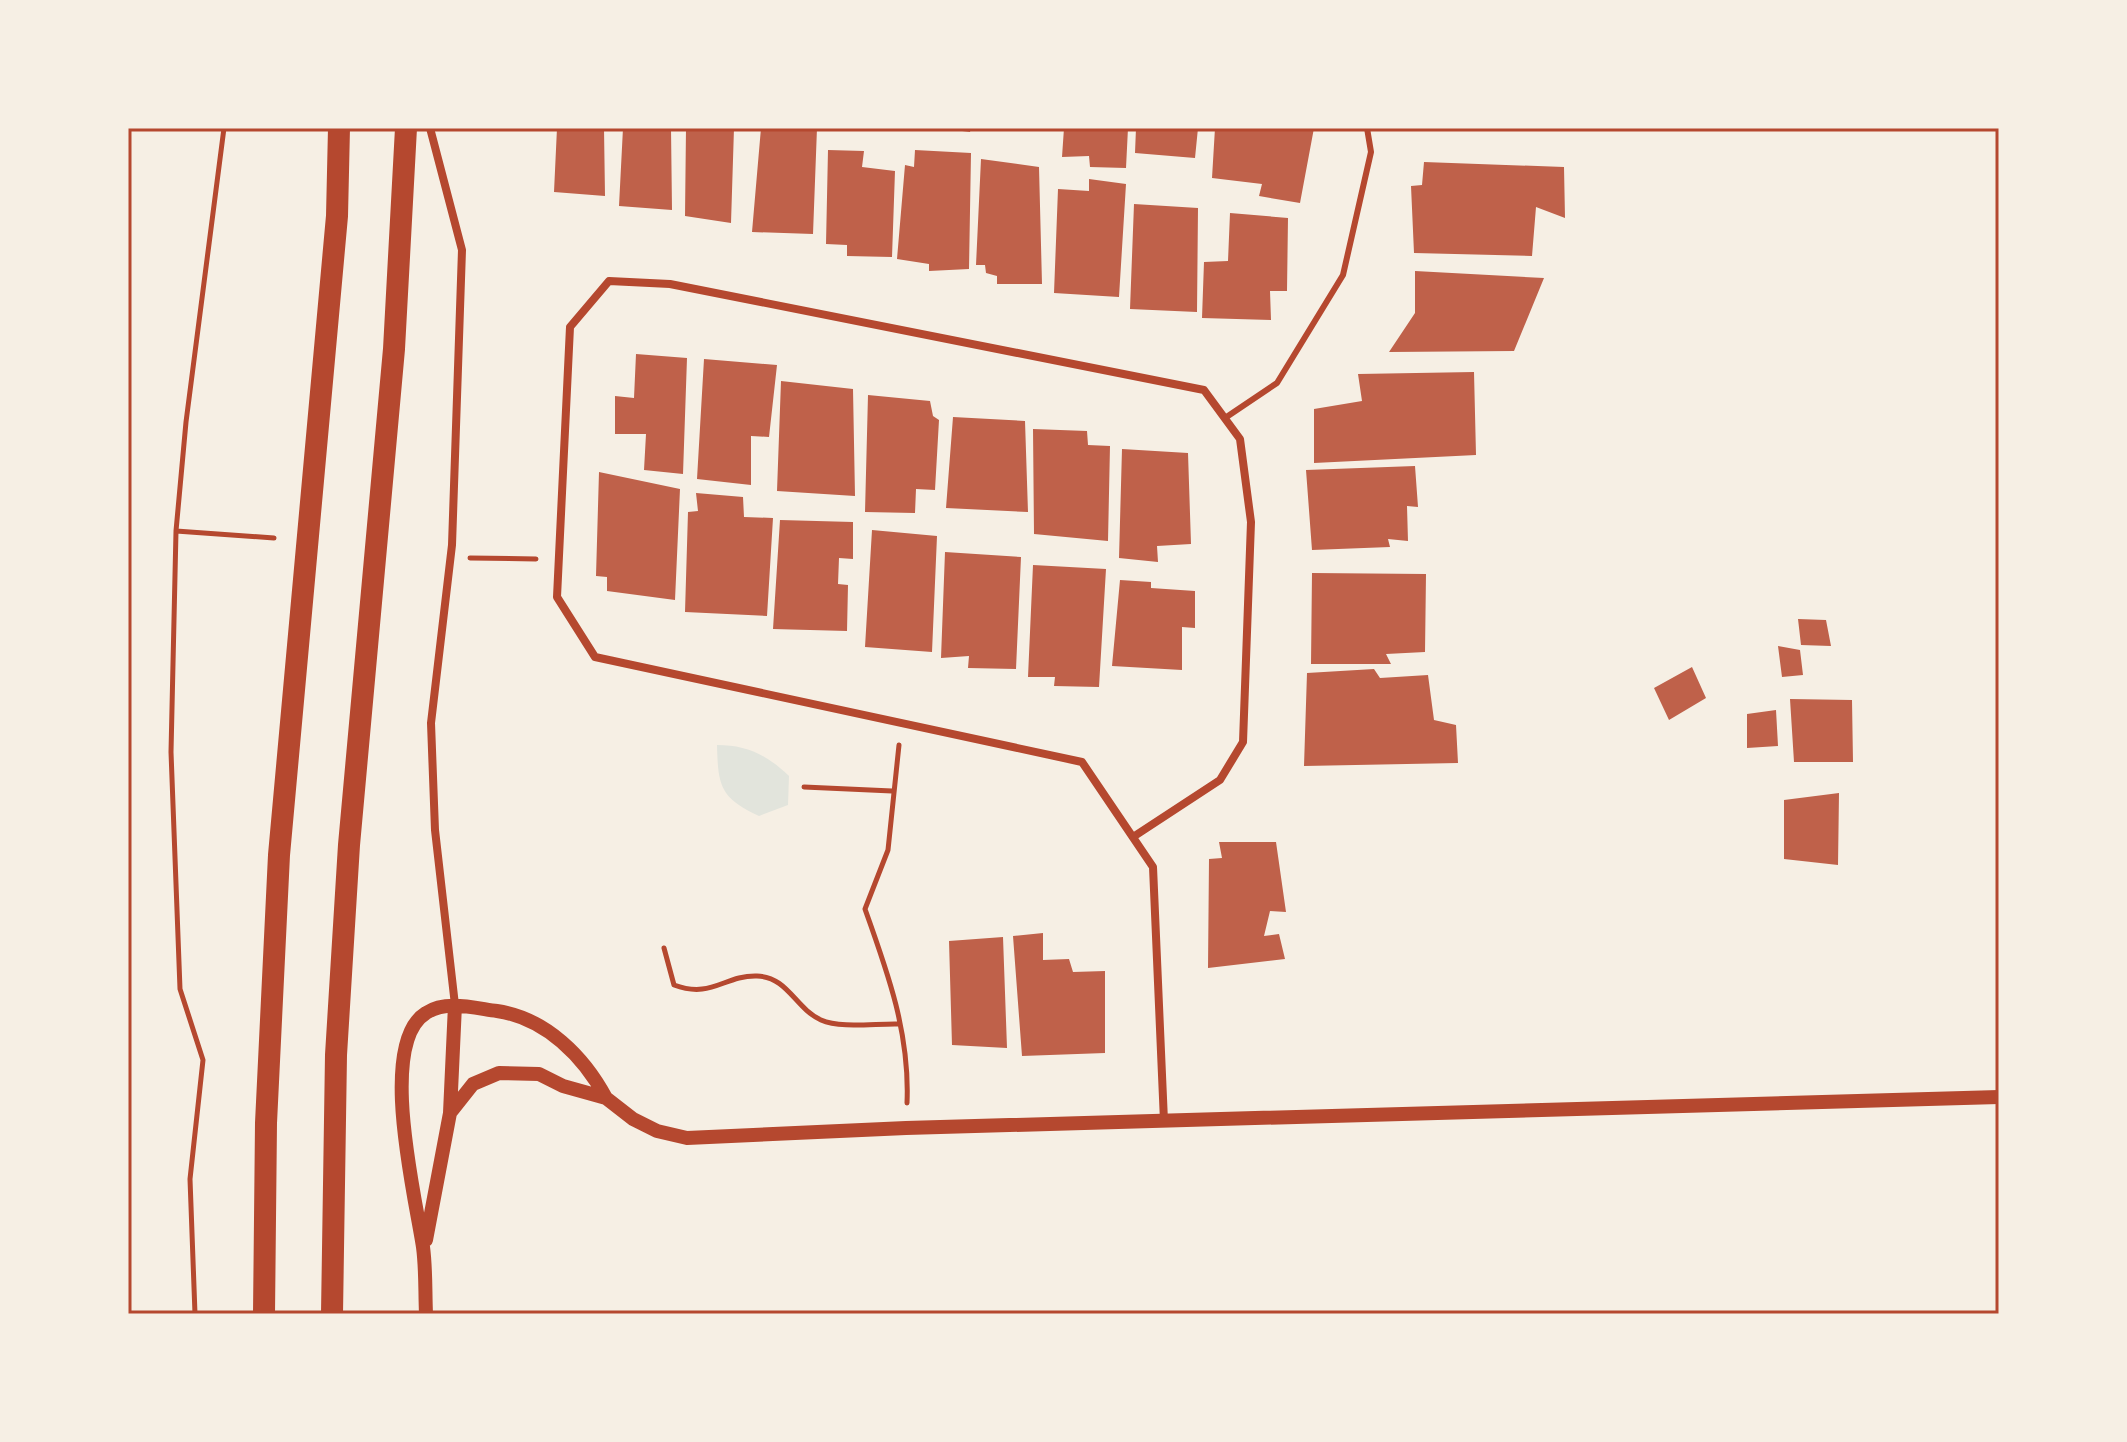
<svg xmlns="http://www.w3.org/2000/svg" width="2127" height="1442" font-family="Helvetica,sans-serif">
<rect width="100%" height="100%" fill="#f6efe4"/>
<path fill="#e2e4dc" d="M717,745C747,745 767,755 789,776L788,805L759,816C720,798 718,786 717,745Z"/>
<path fill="#bf614a" d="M557,128H604L605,196L554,192Z
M623,128H671L672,210L619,206Z
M686,128H734L731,223L685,216Z
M761,128H817L813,234L752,232Z
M939,128H971L970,132Z
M1064,128H1128L1126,168L1090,167L1089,156L1062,157Z
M1136,128H1198L1195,158L1135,153Z
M1215,128H1314L1300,203L1259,196L1262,184L1212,178Z
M828,150L864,151L862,167L895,171L892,257L847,256V245L826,244Z
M915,150L971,153L969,269L929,271V264L897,259L905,165L914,167Z
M981,159L1039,167L1042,284H997V276L986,273L985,265H976Z
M1424,162L1564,167L1565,218L1536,207L1532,256L1414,253L1411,186L1422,185Z
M1089,179L1126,184L1119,297L1054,293L1058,189L1089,191Z
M1134,204L1198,208L1197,312L1130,309Z
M1230,213L1288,218L1287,291H1270L1271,320L1202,318L1204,262L1228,261Z
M1415,271L1544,278L1514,351L1389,352L1415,313Z
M636,354L687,358L683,474L644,470L646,434H615V396L634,398Z
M704,359L777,365L769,437L751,436V485L697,479Z
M1474,372L1476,455L1314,463V409L1362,401L1358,374Z
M781,381L853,389L855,496L777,491Z
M868,395L930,401L933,416L939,420L935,490L916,489L915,513L865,512Z
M953,417L1025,421L1028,512L946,508Z
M1033,429L1087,431L1088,445L1110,446L1108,541L1034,534Z
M1122,449L1188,453L1191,544L1157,546L1158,562L1119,558Z
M1415,466L1418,507L1407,506L1408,541L1388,539L1390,547L1312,550L1306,470Z
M599,472L680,489L675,600L607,591V577L596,576Z
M696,493L743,497L744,517L773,518L767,616L685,612L688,512L698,511Z
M780,520L853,522V559L839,558L838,584L848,585L847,631L773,629Z
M872,530L937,536L932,652L865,647Z
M945,552L1021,557L1016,669L968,668L969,656L941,658Z
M1033,565L1106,569L1099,687L1054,686L1055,677H1028Z
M1312,573L1426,574L1425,652L1386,654L1391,664H1311Z
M1120,580L1151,582V588L1195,591V628L1182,627V670L1112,666Z
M1798,619L1826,620L1831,646L1801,645Z
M1778,646L1800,650L1803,675L1782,677Z
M1692,667L1706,698L1669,720L1654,688Z
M1374,669L1380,678L1428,675L1434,720L1456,725L1458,763L1304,766L1307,673Z
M1790,699L1852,700L1853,762H1794Z
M1776,710L1778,746L1747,748V714Z
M1839,793L1838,865L1784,859V800Z
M1219,842H1276L1286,912L1270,911L1264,936L1279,934L1285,959L1208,968L1209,859L1222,858Z
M1043,933V960L1069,959L1073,972L1105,971V1053L1022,1056L1013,936Z
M1003,937L1007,1048L952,1045L949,941Z"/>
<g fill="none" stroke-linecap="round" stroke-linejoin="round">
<path stroke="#b5482f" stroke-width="5" d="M176,531L274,538
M470,558L536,559
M899,745L888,850L865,909C888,973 910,1034 907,1103
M804,787L892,791
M664,948L674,985C712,999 724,975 757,976C788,977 795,1008 821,1020C841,1029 877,1023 900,1024
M195,1314L190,1179L203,1060L180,989L171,752L176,531L186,422L224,128"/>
<path stroke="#b5482f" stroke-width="6" d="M1225,418L1277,383L1343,275L1371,152L1367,128"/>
<path stroke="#b5482f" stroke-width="8" d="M430,128L462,250L452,545L431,723L435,830L455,1005
M1133,837L1220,780L1243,742L1251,522L1240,439L1204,390L670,284L609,281L570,327L557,597L595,657L1082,762L1153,867L1164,1121"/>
<path stroke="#b5482f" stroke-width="14" d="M450,1113L473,1084L499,1073L539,1074L563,1086L606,1098L633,1119L657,1131L687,1138L906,1128L1999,1097
M426,1240L450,1113L455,1005
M426,1314C425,1292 426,1269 423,1247C416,1199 377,1043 426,1013C446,1000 474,1008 497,1011C546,1018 584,1057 606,1098"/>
<path stroke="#b5482f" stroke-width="22" d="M264,1314L266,1123L279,855L337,216L339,128
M332,1314L336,1055L349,845L394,349L406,128"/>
</g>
<rect width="2127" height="1442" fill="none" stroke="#f6efe4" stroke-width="260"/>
<rect x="130" y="130" width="1867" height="1182" fill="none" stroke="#b5482f" stroke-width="3"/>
</svg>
